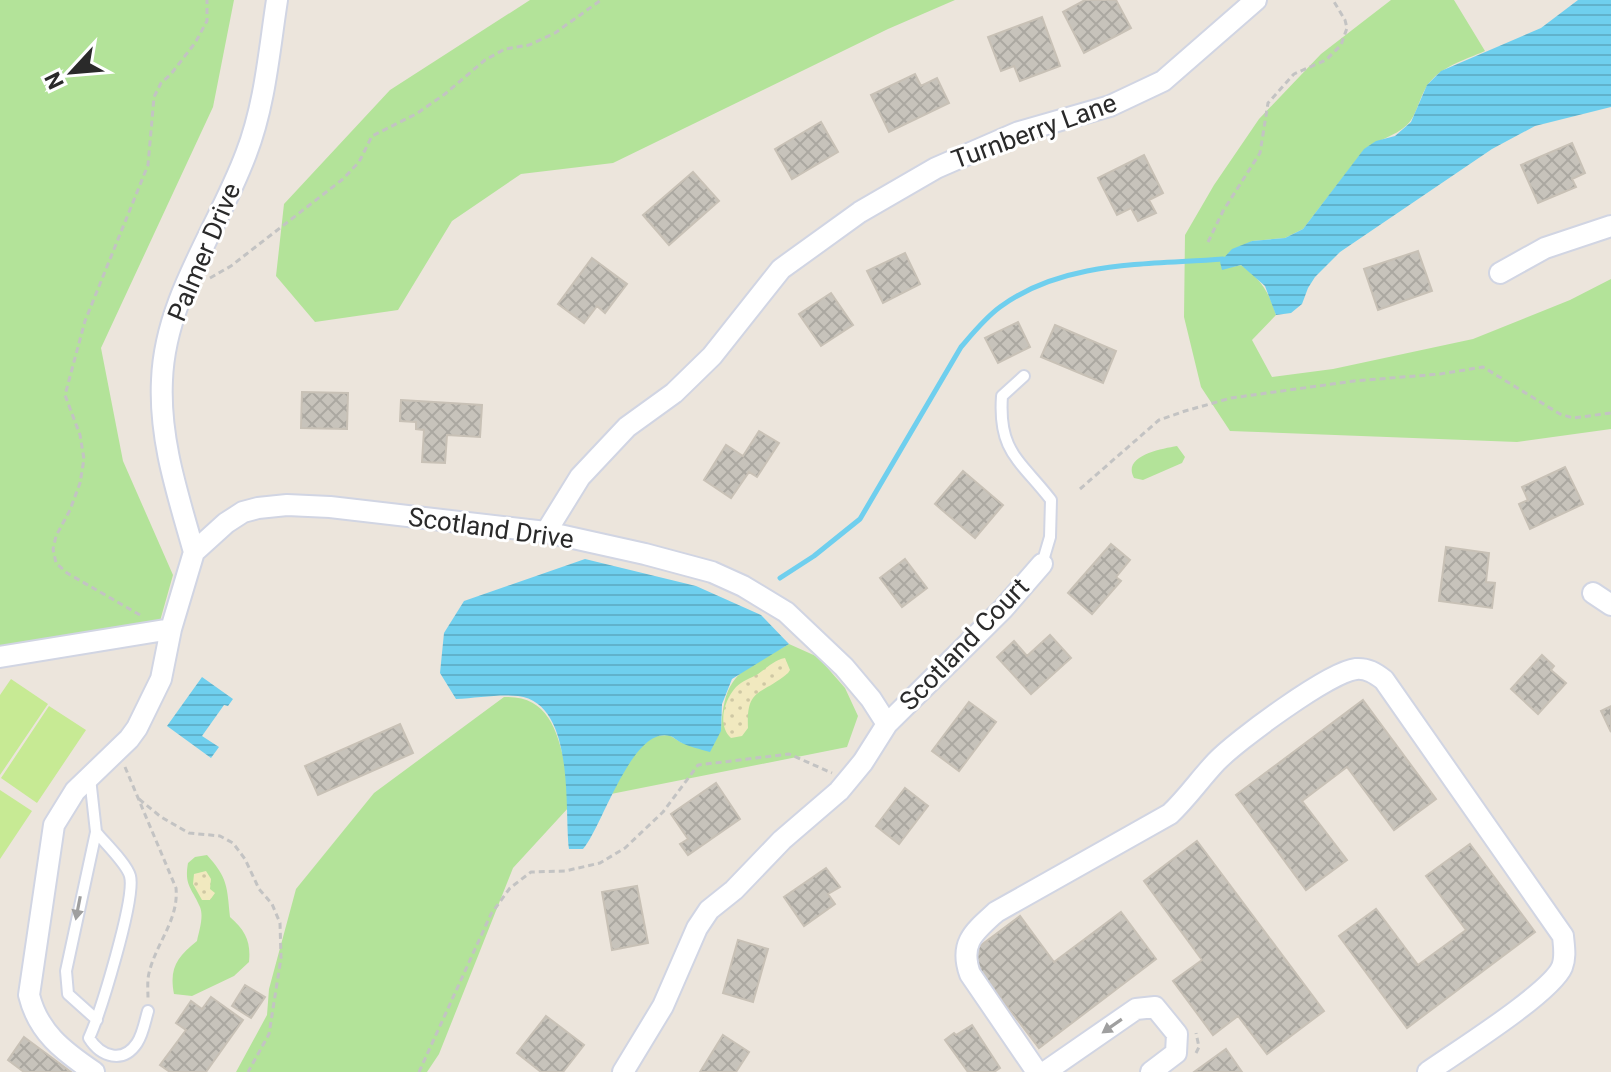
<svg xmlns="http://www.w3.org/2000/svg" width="1611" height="1072" font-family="Roboto,sans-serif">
<defs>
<pattern id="sand-dots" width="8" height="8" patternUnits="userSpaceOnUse" patternTransform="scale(2)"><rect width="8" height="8" fill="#f1e9bf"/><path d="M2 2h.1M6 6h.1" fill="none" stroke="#cfc8a4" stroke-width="1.8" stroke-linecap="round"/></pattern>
<pattern id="water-rules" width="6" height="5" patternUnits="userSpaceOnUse" patternTransform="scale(2)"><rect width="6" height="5" fill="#6fcfee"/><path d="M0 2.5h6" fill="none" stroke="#60b2cc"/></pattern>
<pattern id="building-cross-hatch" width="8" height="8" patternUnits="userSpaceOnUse" patternTransform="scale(2)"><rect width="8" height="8" fill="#c7c3bb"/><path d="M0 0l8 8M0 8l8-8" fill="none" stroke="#aba8a1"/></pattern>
</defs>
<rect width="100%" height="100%" fill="#ece5dc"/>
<path fill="#b3e399" d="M0,0H234L213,107L101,348L123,461L173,575L160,621L0,648Z
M530,0H955L888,29L613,163L521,174L452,221L398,310L315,322L276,276L284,204L390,90Z
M1391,0H1454L1485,51C1465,60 1439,67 1427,86C1419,98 1417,115 1407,125C1394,137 1378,139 1364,150L1303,229L1285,238L1252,241L1222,269L1241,265C1261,279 1269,292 1276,315L1252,340L1272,377L1333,369L1473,339L1570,300L1611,279V429L1517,442L1230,431L1201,387L1184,317L1185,235L1214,185L1259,119L1321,54Z
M1177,446L1185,457L1182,463L1143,480L1134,478C1122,456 1160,449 1177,446Z
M789,644L818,657L845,688L858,716L847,747L611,794L569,807L513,868L439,1054L427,1072H236L267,1015L269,989L296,889L374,793L504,697C547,695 557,729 565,765L642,746L654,736L669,735L682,743L721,731C724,672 741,671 789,644Z
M207,855C228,878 227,887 230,917C246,931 251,942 249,962L234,976L192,996L174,994C169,968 177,957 197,941C199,931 204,917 200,907C192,888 184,886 188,863L195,857Z"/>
<path fill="url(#sand-dots)" d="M785,658L790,670L788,673C761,696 746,687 748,728L742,736L731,738C717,725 724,700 736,687C742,681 751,678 758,674C767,668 774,660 785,658Z
M206,871L211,879L210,889L215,893L210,900H202L193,884L194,874Z"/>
<path fill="#c7ea94" d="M11,679L48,704L0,775V695Z
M49,706L86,730L37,803L1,778Z
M0,790L32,811L0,859Z"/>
<path fill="url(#water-rules)" d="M1578,0H1611V107L1535,126L1492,149L1340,252L1315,277L1308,288L1302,304L1291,313L1276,315L1265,286L1241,265L1222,270L1220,262L1232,249L1252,241L1285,238L1303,229L1364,149L1376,141L1395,136L1411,122L1427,85L1441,71L1541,28Z
M585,559L696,586L761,615L789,644L732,679L722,704L721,731L710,752C700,749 689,747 680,742C676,740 674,737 670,736C632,725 602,828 583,849H569C564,810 576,703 518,696C499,694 476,698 456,699L440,673L444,633L464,601Z
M202,677L233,699L228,706L224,705L202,736L219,747L211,758L167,726Z"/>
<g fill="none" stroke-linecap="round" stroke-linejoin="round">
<path stroke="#6fcfee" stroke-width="5" d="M780,578L814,556L860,519L961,347C973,333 985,318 1000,307C1064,260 1148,265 1223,259"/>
</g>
<path fill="url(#building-cross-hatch)" stroke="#c8c1b6" stroke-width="2" d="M1085,0H1116L1131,28L1084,53L1063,12Z
M1042,17L1060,66L1020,81L1014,66L1001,71L988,37Z
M915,74L921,86L937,78L949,103L889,132L871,95Z
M821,122L838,152L792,179L775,149Z
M1572,143L1585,173L1572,179L1576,187L1538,203L1521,165Z
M1144,155L1163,193L1149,200L1156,213L1138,221L1131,208L1117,215L1098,178Z
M693,172L719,201L669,245L643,215Z
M1418,251L1432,291L1378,310L1364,269Z
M905,253L920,284L883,303L867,271Z
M592,258L627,284L605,313L597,306L584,323L558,304Z
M831,293L853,325L821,346L799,314Z
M1018,322L1030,347L998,363L985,338Z
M1055,325L1116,351L1103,383L1041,357Z
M302,392L348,393L347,429L301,428Z
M401,400L482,405L480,437L447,435L445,463L422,462L424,430L416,429V422L400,421Z
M759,431L779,443L757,477L749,472L731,498L704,480L726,445L743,456Z
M1565,467L1583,504L1530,529L1519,504L1528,500L1522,487Z
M963,471L1003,505L975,538L935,504Z
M1111,544L1130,560L1116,577L1121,581L1092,614L1068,593Z
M1446,547L1489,553L1486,582L1495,583L1492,608L1439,601Z
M905,559L927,588L902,607L880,578Z
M1050,635L1071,658L1031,694L997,657L1014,641L1027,656Z
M1542,655L1554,666L1551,670L1566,683L1538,714L1511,689Z
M1363,700L1436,799L1394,830L1347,767L1302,801L1347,860L1306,890L1236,795Z
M969,702L996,722L959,771L932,751Z
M1611,706V732L1601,711Z
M400,724L413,753L318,795L305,766Z
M716,783L740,819L688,855L680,844L688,839L671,814Z
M905,788L928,806L899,844L876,826Z
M1197,841L1324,1011L1267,1054L1238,1016L1213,1035L1173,981L1202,960L1144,881Z
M1470,844L1535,932L1407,1028L1339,936L1376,909L1418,965L1466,930L1426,876Z
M826,868L840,887L828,894L835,904L804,926L784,897Z
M637,886L648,943L612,950L602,892Z
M1121,912L1156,959L1039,1048L968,955L1020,916L1054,962Z
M738,940L768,949L753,1002L723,993Z
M245,985L265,997L251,1018L232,1006Z
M211,997L243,1020L206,1072H170L160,1065L186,1030L176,1023L191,1001L202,1009Z
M546,1016L584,1045L563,1072H541L517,1053Z
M972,1025L1000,1068L994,1072H968L945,1040L954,1033L956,1035Z
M723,1035L749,1052L736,1072H700Z
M24,1037L71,1072H24L8,1060Z
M1226,1049L1242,1072H1194Z"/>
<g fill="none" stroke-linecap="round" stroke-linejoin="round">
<defs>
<path id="lane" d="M1024,376L1002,396C998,452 1020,460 1051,500L1050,537L1042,564
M90,778L96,832L66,971L68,994L97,1020
M96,832C104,842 127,864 130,876C136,898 100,1014 89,1038C101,1057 123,1064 137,1043C143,1034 145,1021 148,1011"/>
<path id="street" d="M1500,273L1545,248L1611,226
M546,532L580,477L627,427L674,393L712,356L781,269L860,212L936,168L1019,132L1110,106L1163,81L1256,0
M194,552C178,495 159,440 162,380C165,298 218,229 246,154C265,105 269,52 277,0
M1593,593L1611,605
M0,657L171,629
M94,1072C63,1051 38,1032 29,995L54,825L75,791L129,739L137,728L161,679L171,629L194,552L226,523L243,512L258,508L287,505L330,507L546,532L645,554L712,572L743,586L786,612L844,667L871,699L887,724
M623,1072L663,1006L697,928L709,910L734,890L782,840L839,791L863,762L887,724L1003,609L1042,564
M1037,1072L970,974C959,943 974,932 996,912L1170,814C1187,798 1200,779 1216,762C1236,741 1329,672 1356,669C1367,668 1375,673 1384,680L1563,936C1564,947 1566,957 1562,967C1551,993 1455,1053 1428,1072
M1045,1072L1136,1009L1155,1007L1177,1034L1176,1053L1151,1072"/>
</defs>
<use href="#lane" stroke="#d1d5e3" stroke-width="14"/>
<use href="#street" stroke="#d1d5e3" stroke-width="24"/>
<path stroke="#c3c3c3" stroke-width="3" stroke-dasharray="6 4" stroke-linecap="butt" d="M1208,242L1223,211L1260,153L1268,103L1294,74L1326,60L1341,45L1347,28L1345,20L1333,0
M210,278L231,266L343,179L359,162L372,136L416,114L445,94L485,60L505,49L529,45L555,33L601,0
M1080,489L1159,420L1185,411L1231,398L1354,381L1440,374L1483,367L1560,414L1573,418L1611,413
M140,615L67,573L56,563L53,549L56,536L70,510L80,483L84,459L80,435L65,395L85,321L148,165L154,97L161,83L171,74L195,43L207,21V0
M125,767L176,888C179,920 156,943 149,973C147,981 148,991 148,999
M139,799L161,817L189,833L220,836L233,843L245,859L259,889L272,904L280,923L281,958L269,1034L248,1072
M1196,1053L1199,1047L1196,1033
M419,1072L491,914L510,888L531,872L565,871L600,863L625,848L663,812L698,765L789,754L832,773"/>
<use href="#lane" stroke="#fff" stroke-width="10"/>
<use href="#street" stroke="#fff" stroke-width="20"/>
</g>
<defs><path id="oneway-solid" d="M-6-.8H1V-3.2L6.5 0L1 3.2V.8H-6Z" transform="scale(2)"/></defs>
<g fill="#9f9f9f">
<use href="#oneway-solid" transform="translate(78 908) rotate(101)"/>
<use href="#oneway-solid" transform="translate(1112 1026) rotate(145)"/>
</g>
<g text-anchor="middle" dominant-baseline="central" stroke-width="6" stroke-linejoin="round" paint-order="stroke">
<g font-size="26" fill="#2a2a2a" stroke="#fff">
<text transform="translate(1034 131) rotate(-20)">Turnberry Lane</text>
<text transform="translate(204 252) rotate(-67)">Palmer Drive</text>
<text transform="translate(491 528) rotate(8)">Scotland Drive</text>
<text transform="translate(964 644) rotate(-46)">Scotland Court</text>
</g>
</g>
<g transform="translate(72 72) rotate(244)" stroke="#ffffff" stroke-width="6" paint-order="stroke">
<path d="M0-6L14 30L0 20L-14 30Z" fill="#2a2a2a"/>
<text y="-12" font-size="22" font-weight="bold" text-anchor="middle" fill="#2a2a2a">N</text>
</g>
</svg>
